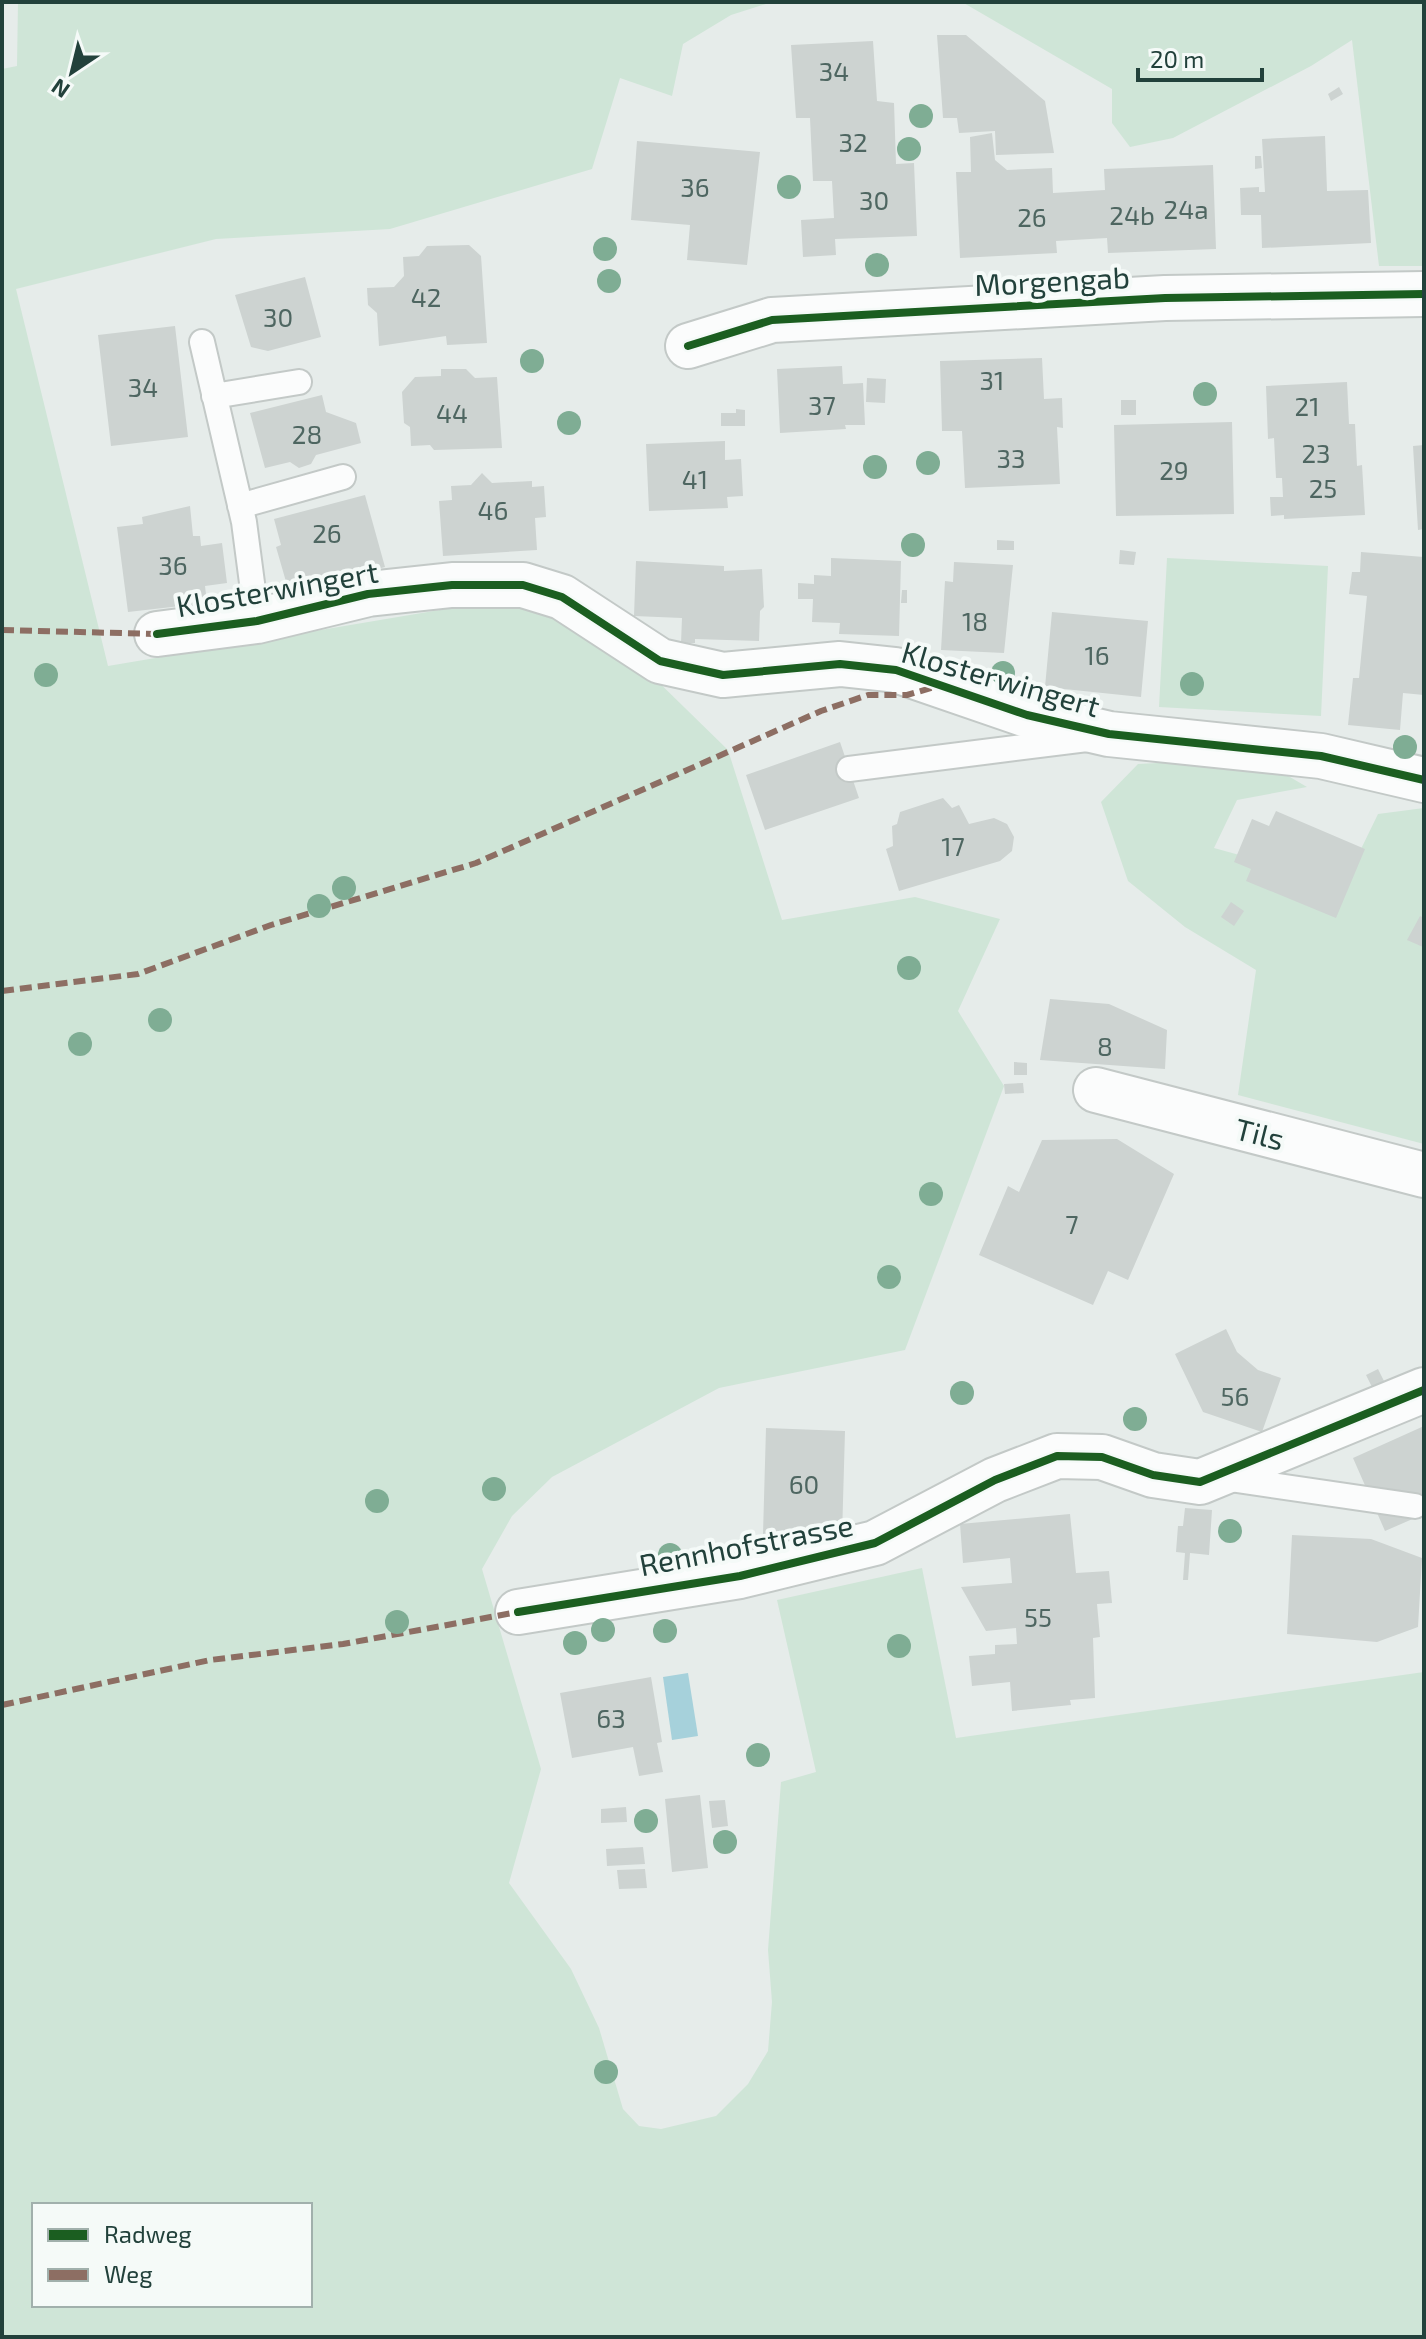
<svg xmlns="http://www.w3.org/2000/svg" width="1426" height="2339" font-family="'Exo 2',sans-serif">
<rect width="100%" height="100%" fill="#e6ecea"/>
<path fill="#cfe5d7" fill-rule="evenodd" d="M18,2H772L731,15L683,44L672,96L620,78L592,169L390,229L216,239L16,289L108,666L475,604L552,608L643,667L728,750L782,920L915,897L1000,919L958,1011L1004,1086L905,1350L719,1388L552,1477L512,1516L482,1569L541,1769L509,1883L571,1969L599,2028L623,2109L639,2126L661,2129L716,2116L748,2084L768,2051L772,2002L768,1950L781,1782L816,1772L777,1600L922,1568L956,1738L1424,1672V2337H2V69L17,66ZM34,2205H310V2305H34Z
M962,2H1424V266H1379L1352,40L1311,66L1173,138L1130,147L1112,123V89Z
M1167,558L1328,566L1321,716L1159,707Z
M1196,761L1278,770L1307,787L1237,800L1214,848L1344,884L1378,814L1424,808V1144L1238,1095L1256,970L1185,927L1128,881L1101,802L1138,764Z"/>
<path fill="#a6d1db" d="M688,1673L698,1736L672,1740L663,1677Z"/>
<path fill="#cdd3d1" d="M937,35H966L1045,101L1054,153L996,155L995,131L959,133L957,118H943Z
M873,41L877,101L894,103L896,164L914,163L917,236L835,239L836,255L803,257L801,220L834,218L832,181H813L810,118H796L791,45Z
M1339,87L1343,94L1331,101L1328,94Z
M992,133L995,160L1007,170L1052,168L1053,193L1105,190L1104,169L1213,165L1216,249L1108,253L1107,238L1056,241L1057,253L960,258L956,172H971L970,137Z
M1325,136L1327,191L1368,190L1371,243L1262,248L1261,215H1241L1240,188L1259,187V192H1265L1262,139Z
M637,141L760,152L747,265L687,260L690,225L631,220Z
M1255,156H1261L1262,168L1255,169Z
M469,245L481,256L487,343L447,345L446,336L379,346L377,313L368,305L367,288L394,287L404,276L403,257L419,256L427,246Z
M305,277L321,337L268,351L251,347L235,295Z
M175,326L188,437L111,446L98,335Z
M1042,358L1044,399L1062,398L1063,428L1057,427L1060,484L965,488L962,431H942L940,361Z
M842,366L843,384L863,383L865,425H845L846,429L780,433L777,369Z
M441,369H466L475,378L497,377L502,448L434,450L430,445L411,446L410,427L404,423L402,392L415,377L441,376Z
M867,378L886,379L885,403L866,402Z
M1347,382L1349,424H1355L1357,466L1362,465L1365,515L1284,519V515L1271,516L1270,497H1283L1282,478H1276L1274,438L1268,439L1266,386Z
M322,395L326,412L356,423L361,443L316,455L311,464L299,468L290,462L265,468L250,413Z
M1121,400H1136V415H1121Z
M736,409L745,410V426H721V413H736Z
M1232,422L1234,514L1116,516L1114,425Z
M725,441V460L741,459L743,496L727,497L728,508L649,511L646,444Z
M1424,445V529L1418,530L1413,446Z
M482,473L492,483L532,481V487L544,486L546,517L535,518L537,550L443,556L439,501L452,500L451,486L471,485Z
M365,495L385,567L358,574L355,579L289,592L276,547L281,545L274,519Z
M190,506L193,536H200L201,546L222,543L227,583L205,586L207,603L128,612L117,527L143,524L142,517Z
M997,540L1014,541V550H997Z
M1120,550L1136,552L1134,565L1119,564Z
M1361,552L1424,557V695L1403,693L1400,730L1348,725L1353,678H1359L1367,596L1349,594L1352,572H1360Z
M831,558L901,561L899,636L839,634L840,623L812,622L813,599H798V583L814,584V575L831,576Z
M636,561L724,566V571L762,569L764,607L760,611L759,641L695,639V643H681L682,618L634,616Z
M954,562L1013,565L1004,653L941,650L945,581L953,582Z
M902,590H907V603H901Z
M1052,612L1148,621L1141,697L1045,687Z
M840,742L859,798L765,830L746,775Z
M943,798L952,808L959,805L969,824L994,818L1007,824L1014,837L1012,851L1000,861L899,891L886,849L893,846L892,826L897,824L900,812Z
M1276,811L1365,849L1336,918L1246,881L1251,869L1234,862L1252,819L1269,826Z
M1231,902L1244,911L1234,926L1221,917Z
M1420,916L1424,918L1423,947L1407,940Z
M1050,999L1109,1004L1167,1030L1165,1069L1040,1060Z
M1014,1062L1027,1063V1075H1014Z
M1023,1083L1024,1093L1005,1094L1004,1084Z
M1117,1139L1174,1174L1128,1280L1108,1271L1093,1305L979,1255L1008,1186L1019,1192L1042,1140Z
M1226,1329L1237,1352L1258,1370L1281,1378L1262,1432L1203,1412L1175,1354Z
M1378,1369L1384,1381L1372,1387L1366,1375Z
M1424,1426V1514L1385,1531L1353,1458Z
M766,1428L845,1431L842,1537L763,1534Z
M1185,1508L1212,1510L1209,1555L1190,1553L1188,1580H1183L1185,1553L1176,1552L1178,1526H1183Z
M1070,1514L1076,1573L1109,1571L1112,1603L1097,1604L1100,1637L1093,1638L1095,1698L1070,1700L1071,1705L1012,1711L1010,1682L972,1686L969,1656L995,1654V1645L1017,1644L1016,1628L986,1631L961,1587L1012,1583L1010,1558L963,1563L960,1524Z
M1292,1535L1371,1539L1422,1558L1418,1627L1377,1642L1287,1634Z
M651,1677L662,1742L657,1743L663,1772L639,1776L633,1747L572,1758L560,1693Z
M700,1795L708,1868L672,1872L665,1799Z
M725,1800L728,1826L712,1828L709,1801Z
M626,1807L627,1822L601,1823V1809Z
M643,1847L645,1864L607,1866L606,1849Z
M645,1869L647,1888L619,1889L617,1870Z"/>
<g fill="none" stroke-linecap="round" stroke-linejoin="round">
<defs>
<path id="lane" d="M202,342L244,522L257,621
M214,396L299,382
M240,506L343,477
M849,769L1087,739
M1223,1478L1415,1506"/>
<path id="street" d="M688,346L772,320L1165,298L1424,294
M157,634L257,621L368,594L452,585H523L562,597L660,661L723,675L840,664L896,670L1027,715L1109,734L1321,756L1424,780
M1096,1090L1424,1175
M518,1612L740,1576L875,1543L995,1480L1057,1456L1102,1457L1153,1475L1200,1482L1424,1390"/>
</defs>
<use href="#lane" stroke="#c3c9c7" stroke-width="28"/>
<use href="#street" stroke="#c3c9c7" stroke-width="48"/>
<use href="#lane" stroke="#fbfcfc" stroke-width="24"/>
<use href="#street" stroke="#fbfcfc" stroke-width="44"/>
<path stroke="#8d6e63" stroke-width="6" stroke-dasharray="12 6" stroke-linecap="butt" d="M2,630L157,634
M2,991L138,974L271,925L476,863L821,711L868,695H907L938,686
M2,1705L210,1660L343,1644L518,1612"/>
<defs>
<path id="cycleway" d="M688,346L772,320L1165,298L1424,294
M157,634L257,621L368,594L452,585H523L562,597L660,661L723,675L840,664L896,670L1027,715L1109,734L1321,756L1424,780
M518,1612L740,1576L875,1543L995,1480L1057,1456L1102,1457L1153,1475L1200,1482L1424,1390"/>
</defs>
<use href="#cycleway" stroke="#f5faf8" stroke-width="13"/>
<use href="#cycleway" stroke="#1b5e20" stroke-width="8"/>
</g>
<g fill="#7fad94">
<circle cx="921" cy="116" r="12"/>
<circle cx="909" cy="149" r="12"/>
<circle cx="789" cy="187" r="12"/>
<circle cx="605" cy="249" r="12"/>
<circle cx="877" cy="265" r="12"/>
<circle cx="609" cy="281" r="12"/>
<circle cx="532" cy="361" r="12"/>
<circle cx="1205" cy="394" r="12"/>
<circle cx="569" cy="423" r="12"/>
<circle cx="928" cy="463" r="12"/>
<circle cx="875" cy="467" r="12"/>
<circle cx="913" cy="545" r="12"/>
<circle cx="1003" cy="673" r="12"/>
<circle cx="46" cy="675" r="12"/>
<circle cx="1192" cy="684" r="12"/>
<circle cx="1405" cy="747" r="12"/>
<circle cx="344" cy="888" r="12"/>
<circle cx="319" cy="906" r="12"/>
<circle cx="909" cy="968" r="12"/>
<circle cx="160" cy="1020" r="12"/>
<circle cx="80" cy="1044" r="12"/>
<circle cx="931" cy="1194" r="12"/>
<circle cx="889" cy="1277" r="12"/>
<circle cx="962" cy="1393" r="12"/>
<circle cx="1135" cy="1419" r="12"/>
<circle cx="494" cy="1489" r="12"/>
<circle cx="377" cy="1501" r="12"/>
<circle cx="1230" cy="1531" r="12"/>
<circle cx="670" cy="1555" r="12"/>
<circle cx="397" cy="1622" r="12"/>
<circle cx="603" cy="1630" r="12"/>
<circle cx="665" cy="1631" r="12"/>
<circle cx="575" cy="1643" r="12"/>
<circle cx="899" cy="1646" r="12"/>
<circle cx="758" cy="1755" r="12"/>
<circle cx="646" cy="1821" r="12"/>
<circle cx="725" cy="1842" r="12"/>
<circle cx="606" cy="2072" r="12"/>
</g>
<g text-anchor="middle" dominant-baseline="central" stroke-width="8" stroke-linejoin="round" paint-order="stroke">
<g font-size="26" fill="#4e6661">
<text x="834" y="70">34</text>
<text x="853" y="141">32</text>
<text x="695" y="186">36</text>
<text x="874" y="199">30</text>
<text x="1186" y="208">24a</text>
<text x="1132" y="214">24b</text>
<text x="1032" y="216">26</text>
<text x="426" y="296">42</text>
<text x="278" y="316">30</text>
<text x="992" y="379">31</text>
<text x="143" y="386">34</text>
<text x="822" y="404">37</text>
<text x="1307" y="405">21</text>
<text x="452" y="412">44</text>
<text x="307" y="433">28</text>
<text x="1316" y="452">23</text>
<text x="1011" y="457">33</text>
<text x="1174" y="469">29</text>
<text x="695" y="478">41</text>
<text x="1323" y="487">25</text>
<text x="493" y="509">46</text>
<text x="327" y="532">26</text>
<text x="173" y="564">36</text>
<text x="975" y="620">18</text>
<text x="1097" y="654">16</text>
<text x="953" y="845">17</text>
<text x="1105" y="1045">8</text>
<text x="1072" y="1223">7</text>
<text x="1235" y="1395">56</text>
<text x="804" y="1483">60</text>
<text x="1038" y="1616">55</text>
<text x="611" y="1717">63</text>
</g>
<g font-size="30" fill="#22413b" stroke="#f5faf8">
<text transform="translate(1052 280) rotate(-3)">Morgengab</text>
<text transform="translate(277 588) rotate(-10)">Klosterwingert</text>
<text transform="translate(1001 678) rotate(16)">Klosterwingert</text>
<text transform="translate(1260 1133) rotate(14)">Tils</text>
<text transform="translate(746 1544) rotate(-11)">Rennhofstrasse</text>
</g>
</g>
<rect width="1426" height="2339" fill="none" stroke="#22413b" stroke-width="8"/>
<rect x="32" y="2203" width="280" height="104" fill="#f5faf8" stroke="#a1b0ac" stroke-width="2"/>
<rect x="48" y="2229" width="40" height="12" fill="#1b5e20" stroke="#a1b0ac" stroke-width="2"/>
<text x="104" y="2243" font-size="24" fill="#22413b">Radweg</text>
<rect x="48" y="2269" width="40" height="12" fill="#8d6e63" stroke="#a1b0ac" stroke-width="2"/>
<text x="104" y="2283" font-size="24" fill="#22413b">Weg</text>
<g transform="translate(72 72) rotate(215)" stroke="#f5faf8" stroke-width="6" paint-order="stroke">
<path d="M0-6L14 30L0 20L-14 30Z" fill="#22413b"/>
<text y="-12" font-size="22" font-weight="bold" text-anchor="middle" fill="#22413b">N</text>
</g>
<path d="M1138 68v12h124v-12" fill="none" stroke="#22413b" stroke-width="4"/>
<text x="1150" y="68" font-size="24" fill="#22413b" stroke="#f5faf8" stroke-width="6" paint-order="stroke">20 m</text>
</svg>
